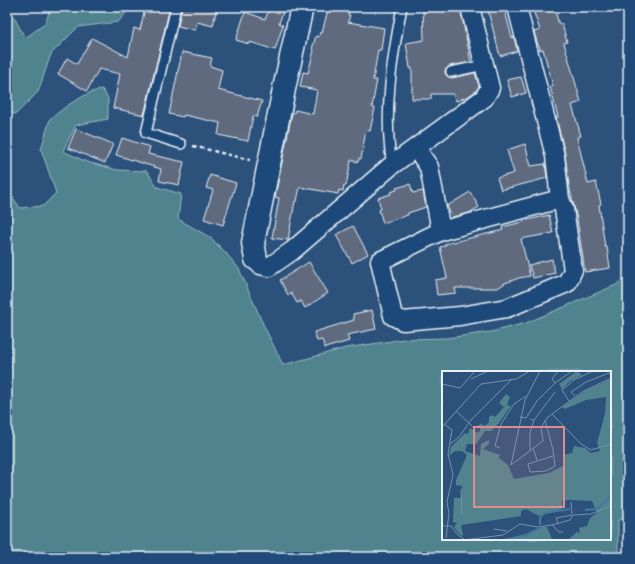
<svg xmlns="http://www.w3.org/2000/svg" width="635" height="564" font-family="'Indie Flower',sans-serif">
<rect width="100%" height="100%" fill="#2c517b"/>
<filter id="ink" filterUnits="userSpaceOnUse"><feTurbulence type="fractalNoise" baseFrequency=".025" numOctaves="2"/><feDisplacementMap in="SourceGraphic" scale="8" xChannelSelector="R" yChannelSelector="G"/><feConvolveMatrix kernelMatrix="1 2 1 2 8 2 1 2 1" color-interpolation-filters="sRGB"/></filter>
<g filter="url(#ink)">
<path fill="#50838e" stroke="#9cbac3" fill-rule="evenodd" d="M51,7H131L118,22L78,27L51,54L38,92L16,114L7,113V16L14,17L25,38L45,24Z
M102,89L108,98V119L76,125L63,151L87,162L117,170L147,171L157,187L181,194L178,219L211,238L226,253L239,269L263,324L283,365L346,348L404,339L447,338L491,332L526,323L616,285L628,276V518L618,520V557H7V195L12,196L20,208L43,206L56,193L41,149L50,119L68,105L89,93ZM443,372H610V539H443Z"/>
<path fill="#5f6b7f" stroke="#e8f1f8" d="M148,7H170L144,115L113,108L120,74L99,69L87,91L58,74L67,58L77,64L92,38L128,57L134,28L140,30L144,12L147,13Z
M182,7H217L213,26L197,22L195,30L178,26Z
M270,7L283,12L279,23L283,25L275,50L250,42L249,44L236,40L245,12L265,19Z
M331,7H350L348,15H350L348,22L384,28L381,50H378L373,80H377L372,107L375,108L370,131L366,130L361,159L359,158L358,162L351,160L346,186L344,185L343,191L339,190L338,194L300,187L297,201H295L288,240L272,238L279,198L275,197L292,113H294L295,110L313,114L317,90L300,87L303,72L308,73L314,50L312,49L316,36L319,37L320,32L322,33L328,9L330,10Z
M423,7H460L471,62L449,66L445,70V73L447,76L452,78L475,73L479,86L476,91L467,97L456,101L453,94H431V99H412V68H410L406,43L424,40Z
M487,7H504L511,34L512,38L514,37L517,51L500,56Z
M532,7H554L559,25L562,24L567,42L564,43L581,102L572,105L581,136L577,137L588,184L596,182L601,204L599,205L605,247H607L610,268L585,272L577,219L569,186L565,154L556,117H558L550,86H553L543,49L540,50L539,45H538L534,32L540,30Z
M182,52L212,58L210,66L222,70L218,90L262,101L257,117L253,116L248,141L218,135L220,123L184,115L183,117L169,114Z
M521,77L526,93L512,97L507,80Z
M76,129L113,144L105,163L68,148Z
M122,138L150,147L148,154L184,162L179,185L159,181L161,169L116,155Z
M525,144L531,166L545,164L547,178L501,190L497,178L514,173L507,150Z
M210,175L236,183L223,225L204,219L213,190L206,188Z
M410,184L413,193L423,191L426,207L408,213V215L383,223L379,210L381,209L378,198L391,194L390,192L397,190L396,188Z
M470,192L479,207L469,213L452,217L447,206Z
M549,215L553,233L521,239L530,276L519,278L505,283L498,288H455L456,293L437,295L435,280L447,278L440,247L445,246V244L503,230L502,227L523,222V221Z
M353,226L368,254L352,263L336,235Z
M552,259L555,273L533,278L529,265Z
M309,262L328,293L305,308L301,301L297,303L291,293L288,295L280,280Z
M372,310L376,329L347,335L349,341L325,348L322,340L317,341L314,332L354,320L353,314Z"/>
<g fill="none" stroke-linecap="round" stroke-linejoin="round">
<defs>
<path id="lane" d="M176,7L146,133L181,144
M451,72L484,65
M392,165C383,114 392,58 402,7"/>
<path id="street" d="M517,7L555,156L560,199L564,209L573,270L567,283L507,308L460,316L403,321L393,316L380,261L441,231L560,199
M416,148L429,167L441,231
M256,259L260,265L269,267L292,251L392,165L484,98L490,88L470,7"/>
<path id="secondary" d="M256,259L253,243L284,89L302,7"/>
</defs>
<use href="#lane" stroke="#e8f1f8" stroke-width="12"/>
<use href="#street" stroke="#e8f1f8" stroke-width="21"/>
<use href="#secondary" stroke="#e8f1f8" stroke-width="25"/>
<path stroke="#e8f1f8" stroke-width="2.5" stroke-dasharray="4 3" stroke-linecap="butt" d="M193,146L250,160"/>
<use href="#lane" stroke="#1f4a7a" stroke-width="9"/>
<use href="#street" stroke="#1f4a7a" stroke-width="18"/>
<use href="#secondary" stroke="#1f4a7a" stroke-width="22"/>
</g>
</g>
<g transform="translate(442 371)">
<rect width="169" height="169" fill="#2c517b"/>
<path d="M135,0L140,4L128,10L120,18L117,13ZM169,8V169H119L127,168L135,161L138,162L137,157L145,155L148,147L155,142L150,130L127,129L120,130V138L97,145L84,138L79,140V145L19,154L21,165L18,164L12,156L15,152L11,151L12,127H19L20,115L14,114V109L25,84L20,80H13L7,85L9,76L23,62L26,63L28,57L36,62L38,60V56L35,55L39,53L43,55L47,51V46L50,44L53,46L62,36L57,32L64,23L68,26L65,34L69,35L57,52L49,60H43L34,73H25L23,80L38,85L39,73L47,69V73L41,78L58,84L57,87L66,94L72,108L107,102L123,94L121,84L130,82L132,75L143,77L149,82L158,80L155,72L163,43L164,26L144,29L123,38L120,36L143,20ZM100,156H105L110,168L115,169H63L84,165Z" fill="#50838e"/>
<path fill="none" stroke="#43799f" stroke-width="2" d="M143,139L155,138L169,125M98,154V147L102,142L128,138M62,169L84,164L98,157"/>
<path fill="none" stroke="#7791ad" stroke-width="1" d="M98,0L83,29L69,94L101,70L99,56L106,46L140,21L169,7M116,0L110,8L113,12L130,0M29,8L46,0M0,13L18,17L33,0M133,25L129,21L144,11L167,2L169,5M127,30L120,19L132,9L151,0M14,40L27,52M110,43L139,73L149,79L169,73M78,46L84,47L95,30L113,12M92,49L113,21M103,49L111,79L113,95L104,100L88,101L86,93L111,85M26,52L70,8M2,53L10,59L6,83L11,103L5,131L7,142L4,167M0,56L39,13L74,8L88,0M8,73L17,66L27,52L32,57M58,77L53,75L59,53L72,33L84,25M91,77L95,89M88,80V62L92,49L88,48M19,118L20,144M129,131L130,143M116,152L114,147L130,144M110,154L117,161H121M0,155H9L16,164L22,168M52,158L65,160M22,169L61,164L78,153L95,156L110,154L128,149L131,144L149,143L169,135"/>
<path fill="#df8c90" fill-opacity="0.15" stroke="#df8c90" stroke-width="2" d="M32,56H122V136H32Z"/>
<rect width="169" height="169" fill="none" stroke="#e8f1f8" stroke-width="2"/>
</g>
<rect width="635" height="564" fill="none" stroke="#1f4a7a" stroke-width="24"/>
<rect x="12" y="12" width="611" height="540" fill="none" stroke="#e8f1f8" stroke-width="1.5" filter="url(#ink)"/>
</svg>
